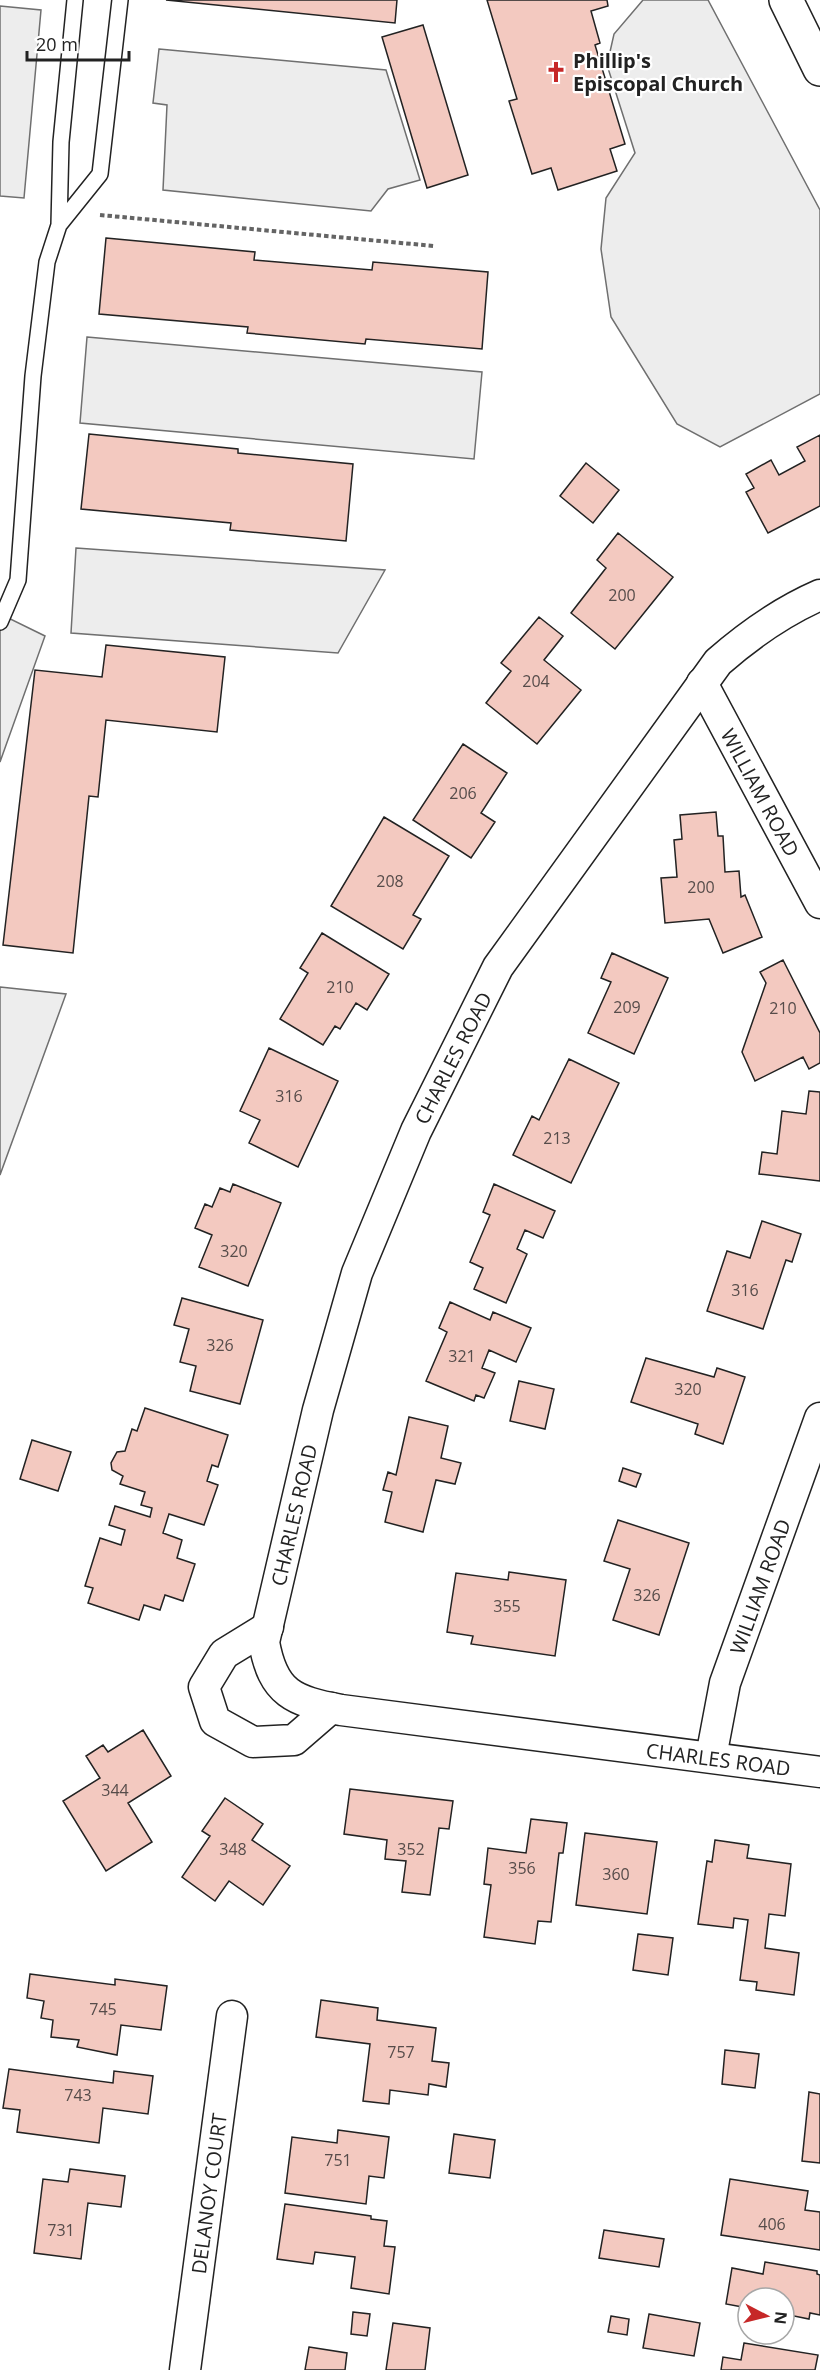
<svg xmlns="http://www.w3.org/2000/svg" width="820" height="2370" font-family="'Open Sans',sans-serif">
<rect width="100%" height="100%" fill="#fff"/>
<path fill="#ededed" stroke="#6f6f6f" stroke-width="1.5" d="M643,0H708L820,210V394L720,447L677,424L611,317L601,249L606,198L635,153L607,65L614,34Z
M0,6L41,10L24,198L0,196Z
M159,49L386,70L420,180L388,189L371,211L163,190L167,105L153,103Z
M87,337L482,372L474,459L80,423Z
M76,548L385,570L338,653L71,633Z
M0,614L45,636L0,762Z
M0,987L66,994L0,1175Z"/>
<path fill="#f3c9c0" stroke="#222" stroke-width="1.5" d="M166,0H397L395,23Z
M487,0H607L608,6L591,11L600,43L595,45L625,144L610,149L617,171L558,190L551,168L532,174L509,101L517,99Z
M423,25L468,175L427,188L382,37Z
M106,238L255,252L254,260L372,270L373,262L488,272L482,349L366,339L365,344L247,333L248,327L99,314Z
M89,434L238,449V453L353,464L346,541L230,530L231,523L81,509Z
M820,435V506L768,533L746,492L754,488L746,474L771,460L779,475L805,461L797,447Z
M586,463L619,490L593,523L560,496Z
M618,533L673,577L615,649L571,613L606,568L597,560Z
M539,617L563,636L544,660L581,690L537,744L486,703L511,671L501,663Z
M106,645L225,657L217,732L106,720L98,797L89,796L73,953L3,945L35,670L102,677Z
M463,744L507,773L481,813L495,822L471,858L413,820Z
M716,812L718,836H723L725,872L739,871L741,897L745,895L762,937L723,953L709,919L665,923L661,878L677,877L674,840L682,839L680,815Z
M384,817L449,856L413,915L421,919L403,949L331,906Z
M322,933L389,974L367,1010L356,1003L340,1029L335,1026L323,1045L280,1019L308,973L300,968Z
M612,953L668,978L634,1054L588,1033L611,982L601,978Z
M783,960L820,1033V1063L809,1069L803,1057L755,1081L742,1052L766,983L760,972Z
M269,1048L338,1081L298,1167L249,1143L260,1120L240,1111Z
M569,1059L619,1083L571,1183L513,1155L532,1116L539,1120Z
M809,1091L820,1092V1181L759,1174L762,1152L777,1154L782,1111L806,1114Z
M233,1184L281,1203L248,1286L199,1267L212,1235L195,1228L205,1204L212,1207L220,1188L230,1192Z
M494,1184L555,1211L543,1238L525,1230L517,1249L527,1254L506,1303L474,1289L483,1268L470,1262L490,1215L483,1212Z
M762,1221L801,1234L792,1262L786,1260L763,1329L707,1311L727,1251L750,1258Z
M182,1298L263,1320L240,1404L190,1391L196,1366L180,1362L189,1329L174,1325Z
M450,1302L490,1320L493,1312L531,1328L516,1362L489,1350L482,1368L495,1373L484,1398L476,1395L474,1401L426,1381L447,1332L439,1328Z
M646,1358L714,1377L717,1368L745,1377L723,1444L695,1434L698,1424L631,1402Z
M519,1381L554,1389L545,1429L510,1421Z
M145,1408L228,1435L218,1467L212,1465L207,1481L218,1485L204,1525L169,1514L163,1533L182,1540L177,1558L195,1564L183,1601L165,1595L160,1610L144,1605L139,1620L88,1603L93,1588L85,1586L100,1538L121,1545L125,1530L109,1525L115,1506L150,1517L152,1508L141,1505L145,1492L120,1484L123,1476L112,1470L111,1463L117,1452L125,1451L132,1429L137,1431Z
M409,1417L448,1426L441,1458L461,1463L455,1484L436,1480L423,1532L385,1522L392,1492L383,1490L388,1472L396,1475Z
M32,1440L71,1452L58,1491L20,1479Z
M623,1468L641,1474L636,1487L619,1481Z
M618,1520L689,1543L659,1635L613,1620L630,1569L604,1561Z
M509,1572L566,1580L555,1656L471,1644L473,1636L447,1632L456,1573L508,1580Z
M143,1730L171,1776L128,1803L152,1842L106,1871L63,1801L100,1778L86,1756L103,1745L108,1752Z
M350,1789L453,1801L449,1829L439,1828L430,1895L402,1892L406,1861L385,1859L387,1840L344,1834Z
M225,1798L263,1824L252,1840L290,1866L263,1905L229,1881L215,1901L182,1877L210,1836L202,1831Z
M531,1819L567,1823L563,1853H559L551,1922L538,1921L535,1944L484,1937L491,1885L484,1884L488,1848L526,1853Z
M585,1833L657,1842L647,1914L576,1905Z
M715,1840L749,1845L747,1858L791,1864L785,1916L769,1914L765,1948L799,1953L794,1995L756,1990L757,1982L740,1980L748,1920L734,1918L733,1928L698,1924L707,1861L712,1862Z
M638,1934L673,1938L668,1975L633,1970Z
M30,1974L115,1985V1979L167,1986L161,2030L121,2025L117,2055L77,2047L79,2040L51,2037L53,2020L41,2018L44,2001L27,1998Z
M321,2000L378,2008L377,2020L436,2028L432,2061L449,2063L446,2087L429,2084L428,2095L390,2090L389,2104L363,2101L370,2044L316,2037Z
M725,2050L759,2054L755,2088L722,2084Z
M9,2069L113,2083L114,2071L153,2076L148,2114L103,2108L99,2143L17,2132L20,2110L3,2108Z
M809,2092L820,2094V2163L802,2161Z
M338,2130L389,2137L384,2178L369,2176L366,2204L285,2193L292,2137L337,2143Z
M454,2134L495,2140L490,2178L449,2173Z
M70,2169L125,2176L121,2207L88,2203L81,2259L34,2253L43,2179L68,2182Z
M730,2179L808,2191L805,2210L820,2212V2250L721,2235Z
M285,2204L371,2216V2219L387,2221L384,2246L395,2247L389,2294L351,2288L355,2257L315,2252L313,2264L277,2259Z
M604,2230L664,2239L659,2267L599,2258Z
M765,2262L817,2271V2274L820,2275V2315L810,2313L809,2319L784,2314V2298H748V2308L726,2304L732,2268L763,2274Z
M353,2312L370,2314L367,2336L351,2334Z
M649,2314L700,2323L694,2356L643,2348Z
M611,2316L629,2319L627,2335L608,2332Z
M393,2323L430,2328L425,2370H386Z
M744,2343L818,2355L815,2370H721L723,2357L741,2360Z
M309,2347L347,2353L345,2370H305Z"/>
<g fill="none" stroke-linecap="round" stroke-linejoin="round">
<defs>
<path id="lane" d="M59,225L100,174L120,0
M0,622L18,580L33,376L47,262L59,225L61,142L75,0"/>
<g id="street">
<path id="s1" d="M820,595C781,612 750,634 718,662L498,967L416,1131L357,1273L318,1410L264,1642C273,1694 294,1701 341,1710L820,1772"/>
<path id="s2" d="M702,683L820,903"/>
<path d="M268,1627L224,1654L204,1687L215,1721L253,1742L294,1740L331,1708"/>
<path id="s3" d="M711,1757L725,1683L820,1418"/>
<path id="s4" d="M185,2370L232,2016"/>
</g>
<path id="secondary" d="M786,0L820,69"/>
</defs>
<use href="#lane" stroke="#222" stroke-width="18"/>
<use href="#street" stroke="#222" stroke-width="33"/>
<use href="#secondary" stroke="#222" stroke-width="36"/>
<path stroke="#646464" stroke-width="4" stroke-dasharray="4.5 3" stroke-linecap="butt" d="M100,215L434,246"/>
<use href="#lane" stroke="#fff" stroke-width="15"/>
<use href="#street" stroke="#fff" stroke-width="30"/>
<use href="#secondary" stroke="#fff" stroke-width="33"/>
</g>
<defs>
<symbol id="church-bare" viewBox="-9 -9 18 18"><path d="M-1.2-6h2.4v3.5h3.3v2.4h-3.3V6h-2.4V-.1h-3.3v-2.4h3.3Z" fill="#c62828" stroke="#fff" stroke-width="2.5" paint-order="stroke"/></symbol>
</defs>
<g fill-rule="evenodd">
<use href="#church-bare" x="541" y="57" width="30" height="30"/>
</g>
<g text-anchor="middle" dominant-baseline="central" stroke-width="4.5" stroke-linejoin="round" paint-order="stroke">
<g font-size="16" fill="#564c4a">
<text x="622" y="595">200</text>
<text x="536" y="681">204</text>
<text x="463" y="793">206</text>
<text x="390" y="881">208</text>
<text x="701" y="887">200</text>
<text x="340" y="987">210</text>
<text x="627" y="1007">209</text>
<text x="783" y="1008">210</text>
<text x="289" y="1096">316</text>
<text x="557" y="1138">213</text>
<text x="234" y="1251">320</text>
<text x="745" y="1290">316</text>
<text x="220" y="1345">326</text>
<text x="462" y="1356">321</text>
<text x="688" y="1389">320</text>
<text x="647" y="1595">326</text>
<text x="507" y="1606">355</text>
<text x="115" y="1790">344</text>
<text x="233" y="1849">348</text>
<text x="411" y="1849">352</text>
<text x="522" y="1868">356</text>
<text x="616" y="1874">360</text>
<text x="103" y="2009">745</text>
<text x="401" y="2052">757</text>
<text x="78" y="2095">743</text>
<text x="338" y="2160">751</text>
<text x="772" y="2224">406</text>
<text x="61" y="2230">731</text>
</g>
<g font-size="20" font-weight="bold" fill="#222" stroke="#fff" text-anchor="start">
<text x="573" y="60">Phillip's<tspan x="573" dy="23">Episcopal Church</tspan></text>
</g>
<g font-size="20" fill="#222" stroke="#fff">
<text stroke="none"><textPath href="#s2" startOffset="124">WILLIAM ROAD</textPath></text>
<text transform="translate(453 1058) rotate(-63)">CHARLES ROAD</text>
<text transform="translate(294 1515) rotate(-77)">CHARLES ROAD</text>
<text stroke="none"><textPath href="#s3" startOffset="178">WILLIAM ROAD</textPath></text>
<text stroke="none"><textPath href="#s1" startOffset="1710">CHARLES ROAD</textPath></text>
<text stroke="none"><textPath href="#s4" startOffset="178">DELANOY COURT</textPath></text>
</g>
</g>
<g transform="translate(766 2316) rotate(97)"><circle r="28" fill="#ffffff" stroke="#a7a7a7" stroke-width="1.5"/>
<path d="M0-4.5L10 22L0 15L-10 22Z" fill="#c62828"/>
<text y="-9" font-size="16" font-weight="bold" text-anchor="middle" fill="#222222">N</text>
</g>
<path d="M27 51v9h102v-9" fill="none" stroke="#222222" stroke-width="3"/>
<text x="36" y="51" font-size="18" fill="#222222" stroke="#ffffff" stroke-width="4.5" paint-order="stroke">20 m</text>
</svg>
